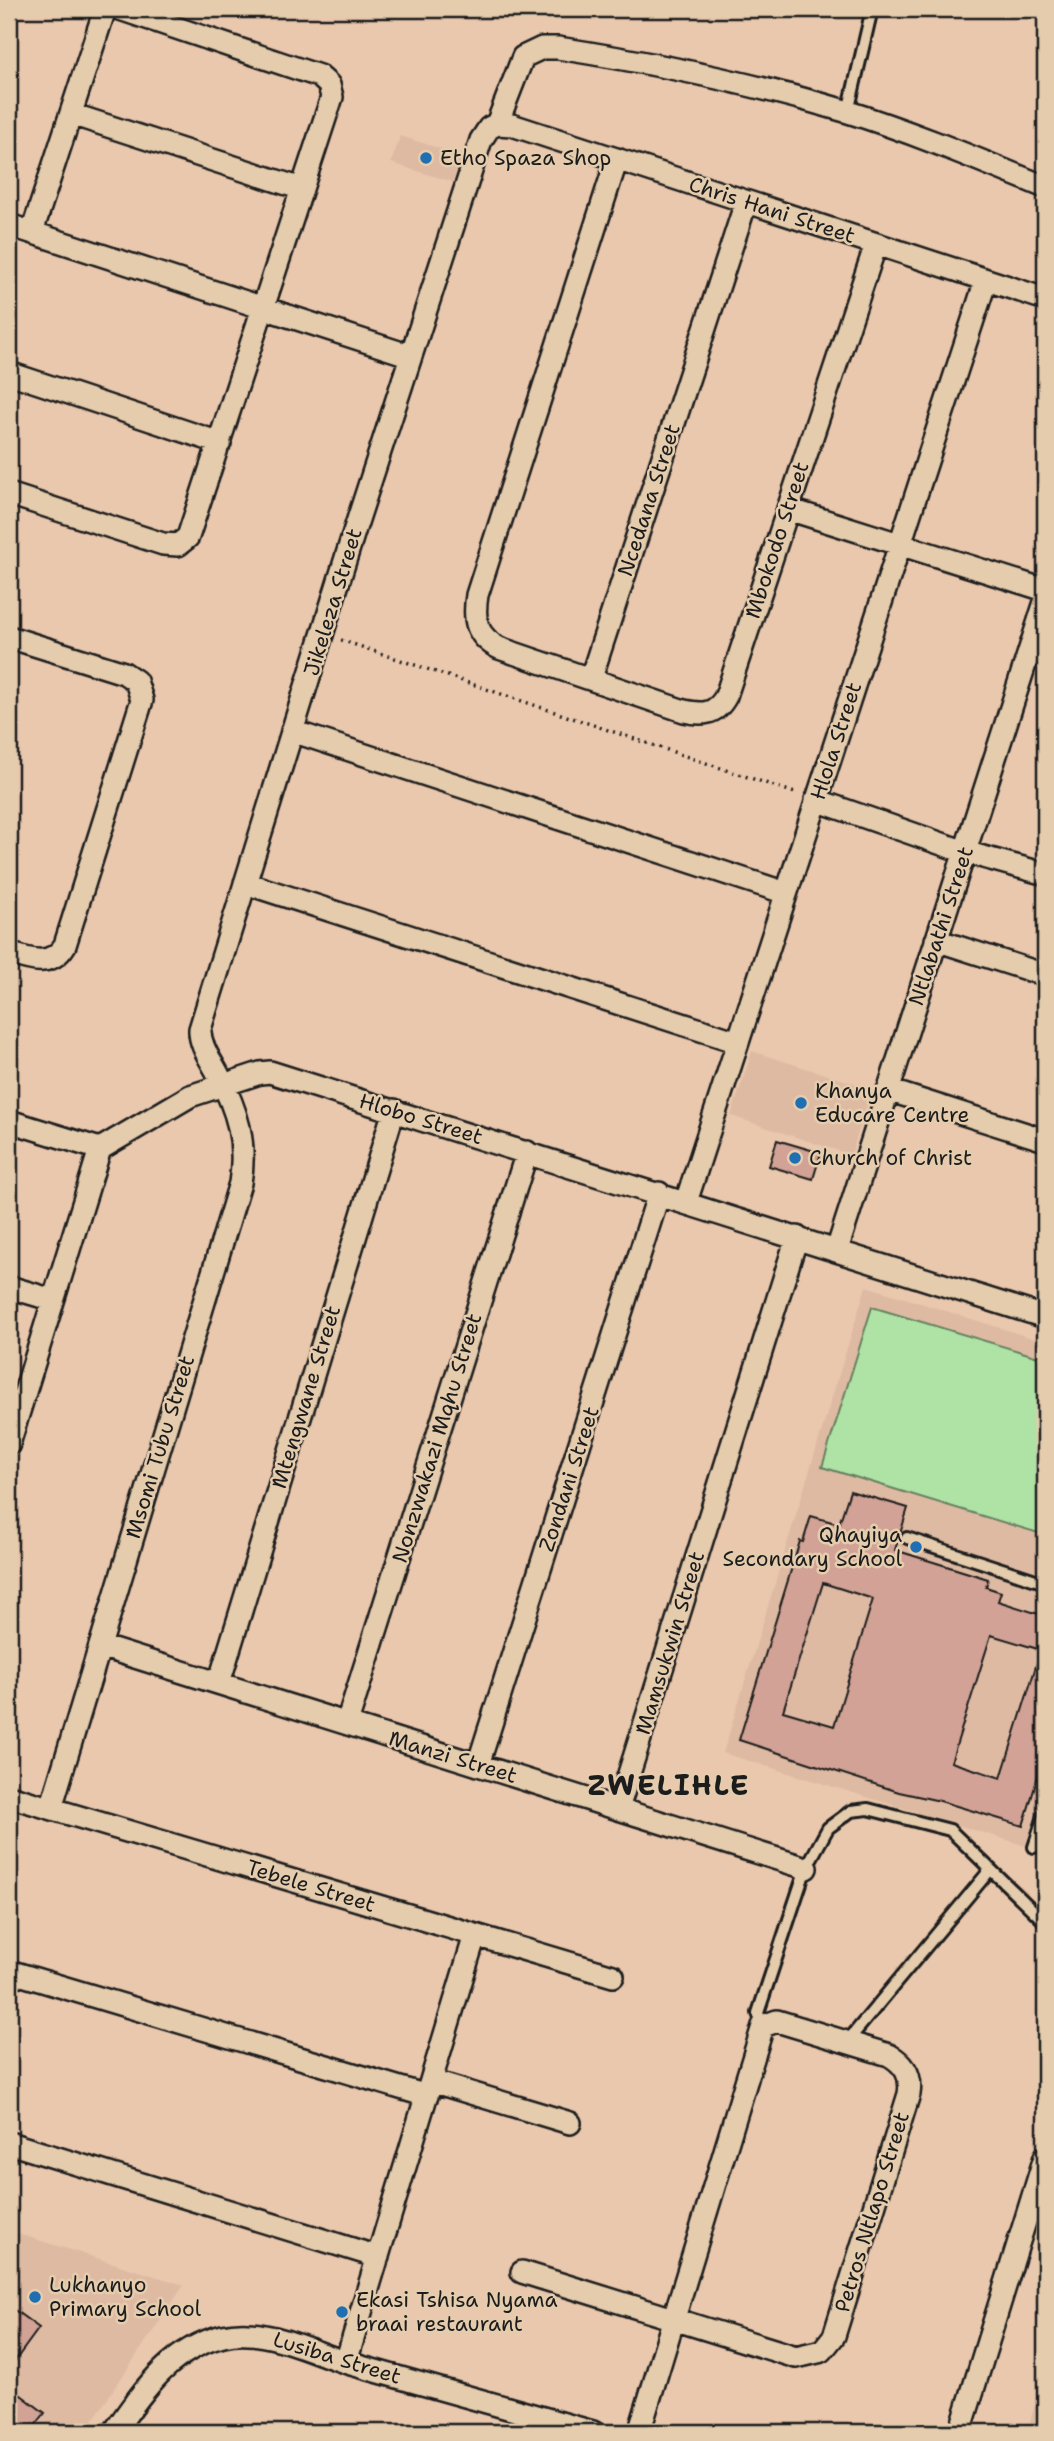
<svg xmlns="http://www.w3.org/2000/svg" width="1054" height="2441" font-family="'Shantell Sans',sans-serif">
<rect width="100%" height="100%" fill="#eac8ae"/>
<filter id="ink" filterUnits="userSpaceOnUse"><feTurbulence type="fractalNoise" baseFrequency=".0143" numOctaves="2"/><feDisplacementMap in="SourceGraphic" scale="14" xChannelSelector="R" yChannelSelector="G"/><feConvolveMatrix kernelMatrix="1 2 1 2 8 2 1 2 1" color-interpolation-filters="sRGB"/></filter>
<g filter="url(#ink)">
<path fill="#debaa3" d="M400,136L461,155L453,182L391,163Z
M752,1051L872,1089L851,1155L731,1116Z
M866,1286L1045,1342V1793L1029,1847L723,1753Z
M9,2231L184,2285L85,2432H9Z
M1045,2370V2432H1027Z"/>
<path fill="#aee3a5" stroke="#658060" stroke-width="2" d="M872,1307L1045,1359V1535L822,1467Z"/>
<path fill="#d1a295" stroke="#1c1c1c" stroke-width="2" fill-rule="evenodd" d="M777,1140L821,1153L813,1179L769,1166Z
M850,1491L908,1508L895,1550L988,1579L986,1587L1001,1592L998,1601L1045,1616V1753L1023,1826L940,1801L899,1792L739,1740L800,1541L803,1542L811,1516L839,1524ZM823,1583L873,1599L834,1726L783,1711ZM991,1635L1041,1650L1001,1778L951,1762Z
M9,2306L39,2328L9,2369Z
M9,2386L45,2413L30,2432H9Z"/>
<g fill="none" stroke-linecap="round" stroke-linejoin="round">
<defs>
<path id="service" d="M848,112L872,9
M907,1538L1045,1583
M1034,1847L1045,1813
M763,2026L758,2013L806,1868L828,1828L851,1811L868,1809L950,1830L1045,1922
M846,2043L990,1870"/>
<path id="minor" d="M71,114L302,189
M497,124L523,57L542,48H558C655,63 751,83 845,111C913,132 979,160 1045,187
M497,124L512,125L1045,299
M617,159L477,595C473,620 476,636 499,648L684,711C702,715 716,715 726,696L876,244
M9,225L411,356
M32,232L105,9
M9,373L220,443
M9,494L163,544L178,545L188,537L332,97L329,85L319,76L120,9
M788,509L1045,590
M9,637L124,673L136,681L142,700L65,945C51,968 30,960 9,953
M591,678L746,202
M292,731L786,893
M816,800L965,852L1045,874
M245,883L738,1042
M936,940L1045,975
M888,1090L1045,1140
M9,1121L100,1149
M686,1202L986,280
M837,1250L1045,602
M9,1287L53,1300
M9,1444L100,1149L190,1096L260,1073L270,1072L1045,1317
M100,1646L806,1868
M219,1683L394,1110
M347,1723L527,1152
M478,1765L659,1193
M9,1796L613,1976
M51,1808L240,1183C247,1142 237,1110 218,1074C211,1060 199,1045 200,1029L353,535L481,140L489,128L497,124
M618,1809L797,1237
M9,1971L427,2096
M431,2081L570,2123
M9,2143L378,2257
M522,2272L796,2357L822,2351L834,2336L909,2094C912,2076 905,2064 889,2055L777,2021L763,2026L642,2423L640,2432
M346,2362L475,1935
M114,2432C143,2391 170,2349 223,2336C265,2326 311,2352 351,2364C432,2387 512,2409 593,2432
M960,2432L1045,2157"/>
</defs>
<use href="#service" stroke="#1c1c1c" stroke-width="16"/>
<use href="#minor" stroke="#1c1c1c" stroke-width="26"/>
<path stroke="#1c1c1c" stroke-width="3.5" stroke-dasharray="2 5" stroke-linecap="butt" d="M341,640L798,794"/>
<use href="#service" stroke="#e4ccad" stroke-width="10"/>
<use href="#minor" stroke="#e4ccad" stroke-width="21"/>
</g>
</g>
<g fill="#1f6fb2" stroke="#e4ccad" stroke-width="2.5">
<circle cx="426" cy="158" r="7"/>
<circle cx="801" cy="1103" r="7"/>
<circle cx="795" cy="1158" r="7"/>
<circle cx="916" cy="1547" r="7"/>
<circle cx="35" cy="2297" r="7"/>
<circle cx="342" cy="2312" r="7"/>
</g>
<g text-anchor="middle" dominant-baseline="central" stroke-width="5" stroke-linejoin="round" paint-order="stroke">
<g font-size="21" fill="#1c1c1c" stroke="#e4ccad" text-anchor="start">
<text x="440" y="158">Etho Spaza Shop</text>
<text x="815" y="1091">Khanya<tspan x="815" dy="24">Educare Centre</tspan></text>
<text x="809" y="1158">Church of Christ</text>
<text x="902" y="1535" text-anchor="end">Qhayiya<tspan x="902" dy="24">Secondary School</tspan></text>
<text x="49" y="2285">Lukhanyo<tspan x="49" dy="24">Primary School</tspan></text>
<text x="356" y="2300">Ekasi Tshisa Nyama<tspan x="356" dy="24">braai restaurant</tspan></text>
</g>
<g font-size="21" fill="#1c1c1c" stroke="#e4ccad">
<text transform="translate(772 210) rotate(18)">Chris Hani Street</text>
<text transform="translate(649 500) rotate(-72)">Ncedana Street</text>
<text transform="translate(777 540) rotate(-72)">Mbokodo Street</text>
<text transform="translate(333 602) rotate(-73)">Jikeleza Street</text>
<text transform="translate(836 741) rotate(-72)">Hlola Street</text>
<text transform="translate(941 926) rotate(-72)">Ntlabathi Street</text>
<text transform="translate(421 1119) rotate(17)">Hlobo Street</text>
<text transform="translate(306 1397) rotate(-73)">Mtengwane Street</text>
<text transform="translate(437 1438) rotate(-73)">Nonzwakazi Mqhu Street</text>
<text transform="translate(160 1447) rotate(-73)">Msomi Tubu Street</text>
<text transform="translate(569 1479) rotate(-72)">Zondani Street</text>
<text transform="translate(670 1643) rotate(-73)">Mamsukwin Street</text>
<text transform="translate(453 1757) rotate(17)">Manzi Street</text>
<text transform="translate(311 1886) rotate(17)">Tebele Street</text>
<text transform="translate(872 2212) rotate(-73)">Petros Ntlapo Street</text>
<text transform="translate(337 2358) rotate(17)">Lusiba Street</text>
</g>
<g font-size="28" font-weight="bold" letter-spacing="2" fill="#1c1c1c" stroke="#e4ccad">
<text x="669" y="1785">ZWELIHLE</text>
</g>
</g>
<rect width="1054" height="2441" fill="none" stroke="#e4ccad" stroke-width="35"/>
<rect x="18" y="18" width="1019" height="2406" fill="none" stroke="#1c1c1c" stroke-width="2.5" filter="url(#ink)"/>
</svg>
